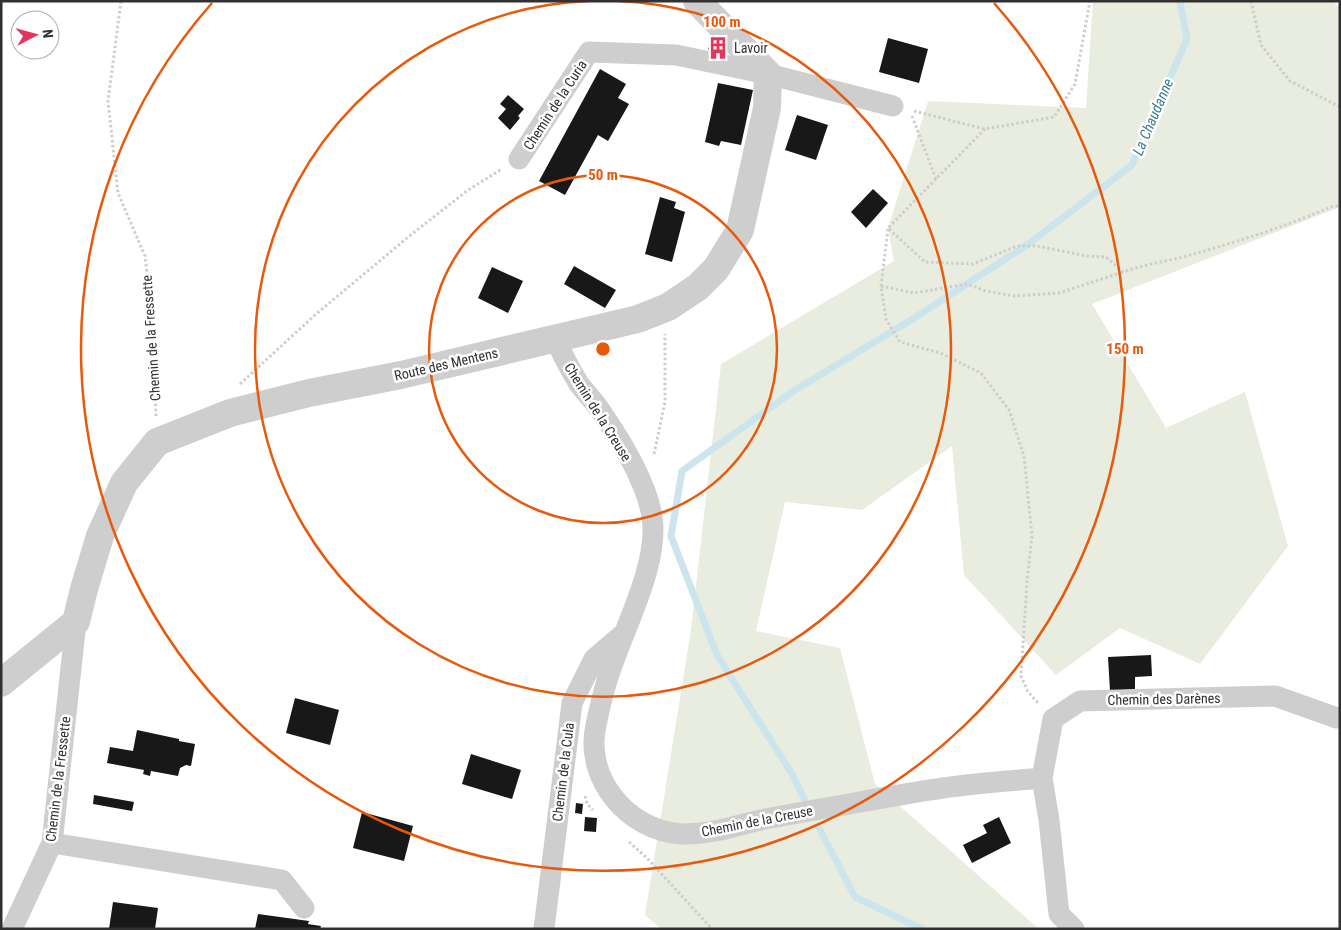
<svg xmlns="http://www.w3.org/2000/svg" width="1341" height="930" font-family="'Roboto Condensed',sans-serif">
<rect width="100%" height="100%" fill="#fff"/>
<path fill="#e9eddf" d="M1093,1H1333L1340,8V207L1092,304L1166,428L1245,392L1288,546L1200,664L1120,628L1056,675L964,575L952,446L862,510L785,502L756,631L840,648L875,784L1039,929H661L645,915L691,630L721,364L894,261L888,228L928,101L1086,108Z"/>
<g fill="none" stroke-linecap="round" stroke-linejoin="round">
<path stroke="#cce5ed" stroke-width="7" d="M805,800L792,774L717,655L671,536L682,471L795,390L908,322L1027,245L1132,165L1187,39L1180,1
M818,826L855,897L922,929"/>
</g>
<path fill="#181818" d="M888,38L928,49L919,83L879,72Z
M712,40L727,47L723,56L708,49Z
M600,69L626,84L618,98L629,104L608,141L598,135L565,195L539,181Z
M718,83L753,90L741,145L721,141L719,146L705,142Z
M508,95L524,109L518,116L520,118L510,130L498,118L506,109L500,104Z
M797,115L828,125L816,160L785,150Z
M873,189L888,203L866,228L851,212Z
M660,197L676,202L674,208L685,212L672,262L645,254Z
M574,266L616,290L605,308L564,284Z
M492,267L523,281L508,313L478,298Z
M1151,655L1152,676L1135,677V689L1110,691L1108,657Z
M295,698L339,710L330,745L286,733Z
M137,730L179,739V741L195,744L191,766L186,765L180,768L178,776L151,771L150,776L143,774L144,770L107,763L110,747L133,751Z
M471,754L521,770L512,799L462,784Z
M94,795L134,802L132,811L93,804Z
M576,803L583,804L582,814L575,813Z
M362,812L413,826L404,861L353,848Z
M585,817L597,818L596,832L584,831Z
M999,817L1011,843L972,863L963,845L987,833L983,825Z
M113,902L158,908L155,929H109Z
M258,914L309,921L308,924L321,926L320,929H255Z"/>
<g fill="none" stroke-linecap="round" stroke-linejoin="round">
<path stroke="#cecece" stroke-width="3" stroke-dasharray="2.5 2.5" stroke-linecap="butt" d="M121,1L108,101L118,193L145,256L152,315L156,416
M1251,1L1261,45L1290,81L1340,107
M914,111L985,129L1054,117L1075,84L1090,1
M912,116L936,179
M985,129L888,228L925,262L973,264L1017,246H1037L1087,256L1106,257L1123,272C1142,265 1163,262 1183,257C1233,243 1285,227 1333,206H1340
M888,229L881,286L886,319L900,342L940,353L981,373L1009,410L1024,456L1032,536L1027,582L1021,676L1028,692L1039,704
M881,286L914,293L967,284L986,291L1014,296L1059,293L1123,272
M240,384L315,315L407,238L468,190L502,169
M654,454L665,402V334
M585,796L587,804L593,810
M629,842L647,858L712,929"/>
<path stroke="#cecece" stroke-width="21" d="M519,159L589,52L676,55L768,74L893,106
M555,338C562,354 570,369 579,384C586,393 594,401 600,410C620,439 646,481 652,516C660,567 620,634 606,684C602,697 599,711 596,725C584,778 627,830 681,834C711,835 737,825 765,819C776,817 787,815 798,813C846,805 894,795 943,788C975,783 1009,781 1042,778L1049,820L1059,914L1074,929
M1042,778L1053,719L1080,701L1275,696L1337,718
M52,843L282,880L304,908
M12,929L52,843L76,622
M544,929L572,703L594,659L622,635"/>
<path stroke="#cecece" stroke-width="28" d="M1,683L76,622L84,589L100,536L124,483L157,442L230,413L309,393L401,375L638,319L668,307L698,287L716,269L740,230L767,108L768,74L697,1"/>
</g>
<g fill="none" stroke="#e8590c" stroke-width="2.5">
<circle cx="603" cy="349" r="174"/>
<path d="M618 1A348 348 0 1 1 588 1"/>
<path d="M994 3A522 522 0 1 1 212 3"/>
</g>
<defs>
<symbol id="building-bare" viewBox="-9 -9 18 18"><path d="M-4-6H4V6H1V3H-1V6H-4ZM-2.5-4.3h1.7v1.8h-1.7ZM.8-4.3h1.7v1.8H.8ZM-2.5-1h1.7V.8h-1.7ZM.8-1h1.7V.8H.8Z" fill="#e4365d" stroke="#fff" stroke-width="2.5" paint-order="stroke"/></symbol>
</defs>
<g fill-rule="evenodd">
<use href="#building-bare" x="702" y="32" width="32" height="32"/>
</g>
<g text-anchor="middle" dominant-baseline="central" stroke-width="5" stroke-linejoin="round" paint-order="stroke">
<g font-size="14" fill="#313131" stroke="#fff" text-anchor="start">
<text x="734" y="48">Lavoir</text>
</g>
<g font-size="14" fill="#313131" stroke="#fff">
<text transform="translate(555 105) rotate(-57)">Chemin de la Curia</text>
<text transform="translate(151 338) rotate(-94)">Chemin de la Fressette</text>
<text transform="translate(446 364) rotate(-13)">Route des Mentens</text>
<text transform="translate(598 412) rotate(58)">Chemin de la Creuse</text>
<text transform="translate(1164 699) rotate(-1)">Chemin des Darènes</text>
<text transform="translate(563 772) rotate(-83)">Chemin de la Cula</text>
<text transform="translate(58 779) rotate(-83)">Chemin de la Fressette</text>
<text transform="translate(757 821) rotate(-11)">Chemin de la Creuse</text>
</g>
<g font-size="15" font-style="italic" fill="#3e7f93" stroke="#fff">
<text transform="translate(1153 117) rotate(-67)">La Chaudanne</text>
</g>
</g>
<circle cx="603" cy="349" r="8" fill="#e8590c" stroke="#fff" stroke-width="2.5"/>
<g font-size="15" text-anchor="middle" font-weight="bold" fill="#e8590c" stroke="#fff" stroke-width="5" stroke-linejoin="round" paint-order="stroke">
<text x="722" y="27">100 m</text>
<text x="603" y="180">50 m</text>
<text x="1125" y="354">150 m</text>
</g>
<rect width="1341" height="930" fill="none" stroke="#313131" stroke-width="5"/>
<g transform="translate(35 35) rotate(84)"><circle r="24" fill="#ffffff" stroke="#adadad"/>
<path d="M0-4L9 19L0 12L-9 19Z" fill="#e4365d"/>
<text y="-8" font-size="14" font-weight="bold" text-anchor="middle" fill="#313131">N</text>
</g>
</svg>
